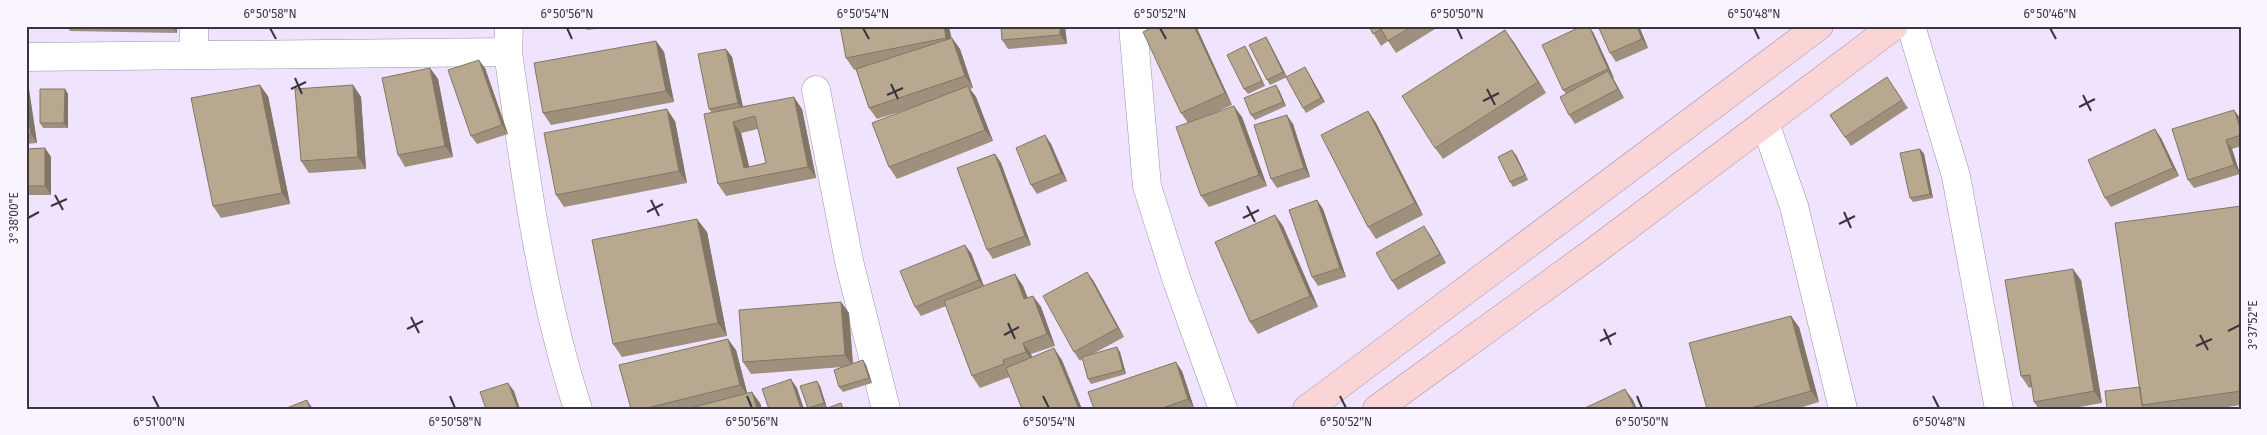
<svg xmlns="http://www.w3.org/2000/svg" width="2267" height="435" font-family="'Fira Sans',sans-serif">
<rect width="100%" height="100%" fill="#f0e3fe"/>
<g fill="none" stroke-linecap="round" stroke-linejoin="round">
<defs>
<path id="street" d="M509,26L508,52C525,173 540,292 578,409
M1133,26L1147,186L1176,278L1223,409
M1911,26L1956,176L1999,409
M194,54V26
M26,57L508,52
M816,90L849,261L886,409
M1765,123L1794,206L1843,409"/>
<path id="secondary" d="M1307,409L1819,26
M1377,409L1592,253L1894,26"/>
</defs>
<use href="#street" stroke="#9e91aa" stroke-width="29"/>
<use href="#secondary" stroke="#9e91aa" stroke-width="29"/>
<use href="#street" stroke="#fff" stroke-width="28"/>
<use href="#secondary" stroke="#fbd5d6" stroke-width="28"/>
</g>
<path fill="#9e907c" fill-rule="evenodd" d="M67,26H177V33L70,31Z
M585,26H620L587,30Z
M840,26L952,38L960,49L973,88L970,89L976,97L993,141L897,179L889,167L915,107L877,119L869,108L857,69L854,70L846,58Z
M1065,26L1067,44L1008,49L1002,40Z
M1196,26L1232,105L1212,114L1242,117L1267,186L1209,207L1201,196L1188,123L1181,113Z
M1369,26H1440L1396,53L1388,41L1381,46Z
M1639,26L1648,48L1616,62L1610,53Z
M1593,32L1614,78H1613L1624,98L1575,124L1569,115L1566,94L1563,90Z
M1266,37L1269,42L1287,77L1270,85L1267,80Z
M656,41L664,52L674,102L551,125L543,113Z
M1513,41L1546,93L1443,159L1435,148Z
M726,49L732,57L743,107L802,109L816,178L726,196L718,184L712,113L709,109ZM758,129L766,163L749,167L741,133Z
M1248,51L1265,86L1248,94L1244,89Z
M430,68L438,79L453,157L405,167L398,155Z
M485,68L508,134L477,144L471,136Z
M1308,72L1325,102L1306,113L1303,108Z
M26,75L27,76L37,143L26,144Z
M1887,77L1908,108L1851,146L1830,115Z
M353,85L361,97L366,169L309,173L301,161Z
M65,89L68,94V128H43L40,123Z
M1279,90L1286,106L1255,120L1251,115Z
M268,96L290,204L221,218L213,206Z
M1368,111L1376,123L1423,215L1376,239L1368,227Z
M2241,119V146L2232,149L2240,174L2194,188L2188,180Z
M675,121L687,183L564,207L556,195Z
M1293,124L1310,177L1277,188L1271,179Z
M1045,135L1051,144L1067,181L1037,194L1031,185Z
M2161,138L2179,176L2111,207L2105,198Z
M45,148L51,157V195H26V149Z
M1920,149L1924,154L1933,198L1913,202L1910,198Z
M995,154L1001,163L1031,245L993,259L987,250Z
M1516,155L1528,180L1513,187L1510,182Z
M1317,200L1323,209L1346,277L1318,286L1312,277Z
M2241,206V405L2214,409H2107L2140,387Z
M1275,215L1283,226L1318,307L1258,334L1250,322Z
M707,232L727,336L622,357L613,344Z
M1430,235L1446,263L1398,290L1392,281Z
M971,253L984,286L1015,274L1023,286L1028,298L1033,296L1041,307L1055,346L1031,354L1032,358L1062,360L1009,377L980,388L972,376L946,306L921,316L915,307Z
M1093,280L1124,337L1091,355L1120,352L1126,374L1091,384L1088,379L1082,359L1080,361L1074,352Z
M2081,280L2102,403L2068,409H2039L2034,402L2032,387L2029,388L2021,376Z
M841,302L849,313L853,364L863,360L866,365L872,383L843,392L839,387L842,367L751,374L743,362Z
M1799,327L1819,402L1796,409H1707Z
M736,350L747,393L760,403L762,409H631Z
M1182,371L1194,408L1192,409H1094Z
M800,386H820L827,408L824,409H808Z"/>
<path fill="#817665" d="M172,26H177V33Z
M944,26H949L954,50L946,38Z
M1060,26H1065L1067,44L1060,35Z
M1194,26H1196L1232,105L1225,93Z
M1589,26L1593,32L1614,78L1608,69Z
M1637,26H1639L1648,48L1642,39Z
M1505,30L1513,41L1546,93L1538,82Z
M1266,37L1269,42L1287,77L1283,72Z
M952,38L960,49L973,88L965,76Z
M656,41L664,52L674,102L666,91Z
M1245,46L1248,51L1265,86L1262,81Z
M726,49L732,57L744,112L738,103Z
M479,60L485,68L508,134L502,125Z
M1305,67L1308,72L1325,102L1321,98Z
M430,68L438,79L453,157L445,146Z
M1608,71L1614,80L1624,98L1618,89Z
M26,75L27,76L37,143L31,134L26,102Z
M260,85L268,96L290,204L282,193Z
M353,85L361,97L366,169L358,157Z
M1276,85L1279,90L1286,106L1283,102Z
M968,86L976,97L993,141L985,130Z
M65,89L68,94V128L64,123Z
M794,97L802,109L816,178L808,167Z
M1234,106L1242,117L1267,186L1259,175Z
M667,109L675,121L687,183L679,171Z
M2234,110L2241,119V130Z
M1368,111L1376,123L1423,215L1415,203Z
M1287,115L1293,124L1310,177L1304,168Z
M733,122L741,133L752,178L744,168Z
M2155,129L2161,138L2179,176L2173,168Z
M1045,135L1051,144L1067,181L1061,173Z
M2226,140L2232,149L2240,174L2234,165Z
M45,148L51,157V195L45,186Z
M1920,149L1924,154L1933,198L1930,194Z
M1512,150L1516,155L1528,180L1525,175Z
M995,154L1001,163L1031,245L1025,236Z
M1317,200L1323,209L1346,277L1340,268Z
M1275,215L1283,226L1318,307L1310,296Z
M697,219L707,232L727,336L718,323Z
M1424,226L1430,235L1446,263L1440,254Z
M965,245L971,253L985,289L979,280Z
M2073,269L2081,280L2102,403L2094,391Z
M1087,272L1093,280L1124,337L1118,328Z
M1015,274L1023,286L1032,310L1024,299Z
M1033,296L1041,307L1055,346L1047,334Z
M841,302L849,313L853,366L845,355Z
M1791,316L1799,327L1819,402L1811,391Z
M728,339L736,350L748,396L740,385Z
M1023,343L1031,354L1034,363L1026,352Z
M1117,347L1120,352L1126,374L1123,370Z
M1054,348L1062,360L1082,409H1079Z
M863,360L866,365L872,383L869,378Z
M1176,362L1182,371L1194,408L1188,399Z
M791,379L797,388L804,409H801Z
M817,381L820,386L827,408L824,403Z
M508,383L514,391L520,409H518Z
M1625,389L1633,400L1637,409H1635Z
M752,392L760,403L762,409H757Z
M307,400L313,409H310Z"/>
<path fill="#b8a890" stroke="#817665" fill-rule="evenodd" d="M840,26H944L946,38L846,58Z
M1001,26H1060V35L1002,40Z
M1155,26H1194L1225,93L1181,113L1143,32Z
M1369,26H1413L1388,41L1381,29L1373,34Z
M1582,26H1589L1608,69L1563,90L1542,45Z
M1598,26H1637L1642,39L1610,53Z
M1505,30L1538,82L1435,148L1402,96Z
M1266,37L1283,72L1267,80L1249,45Z
M952,38L965,76L869,108L856,69Z
M656,41L666,91L543,113L534,63Z
M1245,46L1262,81L1244,89L1227,55Z
M726,49L738,103L709,109L698,54Z
M479,60L502,125L471,136L448,70Z
M1305,67L1321,98L1303,108L1286,77Z
M430,68L445,146L398,155L382,78Z
M1608,71L1618,89L1569,115L1560,97Z
M1887,77L1902,100L1845,137L1830,115Z
M260,85L282,193L213,206L191,98Z
M353,85L358,157L301,161L295,89Z
M1276,85L1283,102L1251,115L1244,98Z
M968,86L985,130L889,167L872,123Z
M40,89H65L64,123H40Z
M794,97L808,167L718,184L704,114ZM755,116L766,163L744,168L733,122Z
M26,102L31,134L26,135Z
M1234,106L1259,175L1201,196L1176,127Z
M667,109L679,171L556,195L544,133Z
M2234,110L2241,130V135L2226,140L2234,165L2188,180L2172,129Z
M1368,111L1415,203L1368,227L1321,135Z
M1287,115L1304,168L1271,179L1254,125Z
M2155,129L2173,168L2105,198L2088,160Z
M1045,135L1061,173L1031,185L1016,148Z
M45,148V186H26V149Z
M1920,149L1930,194L1910,198L1900,153Z
M1512,150L1525,175L1510,182L1498,157Z
M995,154L1025,236L987,250L957,168Z
M1317,200L1340,268L1312,277L1289,210Z
M2241,206V391L2142,405L2115,223Z
M1275,215L1310,296L1250,322L1215,242Z
M697,219L718,323L613,344L592,240Z
M1424,226L1440,254L1392,281L1376,253Z
M965,245L979,280L915,307L900,271Z
M2073,269L2094,391L2034,402L2030,375L2021,376L2005,280Z
M1087,272L1118,328L1074,352L1043,296Z
M1015,274L1024,299L1033,296L1047,334L1023,343L1026,352L1003,360L1004,364L972,376L944,301Z
M841,302L845,355L743,362L739,310Z
M1791,316L1811,391L1747,409H1707L1689,343Z
M728,339L740,385L643,409H631L619,365Z
M1117,347L1123,370L1088,379L1082,357Z
M1054,348L1079,409H1022L1006,368Z
M863,360L869,378L839,387L834,370Z
M1176,362L1188,399L1160,409H1094L1088,392Z
M791,379L801,409H769L762,389Z
M817,381L824,403L808,408L800,386Z
M508,383L518,409H486L480,392Z
M2140,387L2142,405L2144,409H2107L2105,391Z
M1625,389L1635,409H1583Z
M752,392L757,409H686Z
M307,400L310,409H284Z
M841,403L843,409H825Z"/>
<path fill="none" stroke="#3a343f" stroke-width="2" d="M270,28L276,39M567,28L572,39M863,28L869,39M1160,28L1166,39M1457,28L1462,39M1754,28L1759,39M2050,28L2056,39M295,78L302,94M891,84L898,99M291,89L306,82M1487,89L1495,105M887,95L903,88M2083,95L2091,111M1483,101L1499,93M2079,107L2095,99M55,195L63,210M651,200L659,216M51,206L67,199M1247,206L1255,222M647,212L663,204M1844,212L1851,228M28,218L39,212M1243,218L1259,210M1839,224L1855,216M411,317L419,333M1008,323L1015,339M407,329L423,321M1604,329L1611,345M2228,331L2240,325M1004,335L1019,327M2200,335L2208,350M1600,341L1616,333M2196,346L2212,339M153,396L159,408M450,396L455,408M747,396L752,408M1043,396L1049,408M1340,396L1346,408M1637,396L1642,408M1933,396L1939,408"/>
<rect width="2267" height="435" fill="none" stroke="#f9f4ff" stroke-width="55"/>
<rect x="28" y="28" width="2212" height="380" fill="none" stroke="#3a343f" stroke-width="2"/>
<g font-size="12" text-anchor="middle" fill="#3a343f">
<text x="270" y="18">6°50'58"N</text>
<text x="567" y="18">6°50'56"N</text>
<text x="863" y="18">6°50'54"N</text>
<text x="1160" y="18">6°50'52"N</text>
<text x="1457" y="18">6°50'50"N</text>
<text x="1754" y="18">6°50'48"N</text>
<text x="2050" y="18">6°50'46"N</text>
<text transform="translate(14 218) rotate(-90)" y="4">3°38'00"E</text>
<text transform="translate(2253 325) rotate(-90)" y="4">3°37'52"E</text>
<text x="159" y="426">6°51'00"N</text>
<text x="455" y="426">6°50'58"N</text>
<text x="752" y="426">6°50'56"N</text>
<text x="1049" y="426">6°50'54"N</text>
<text x="1346" y="426">6°50'52"N</text>
<text x="1642" y="426">6°50'50"N</text>
<text x="1939" y="426">6°50'48"N</text>
</g>
</svg>
